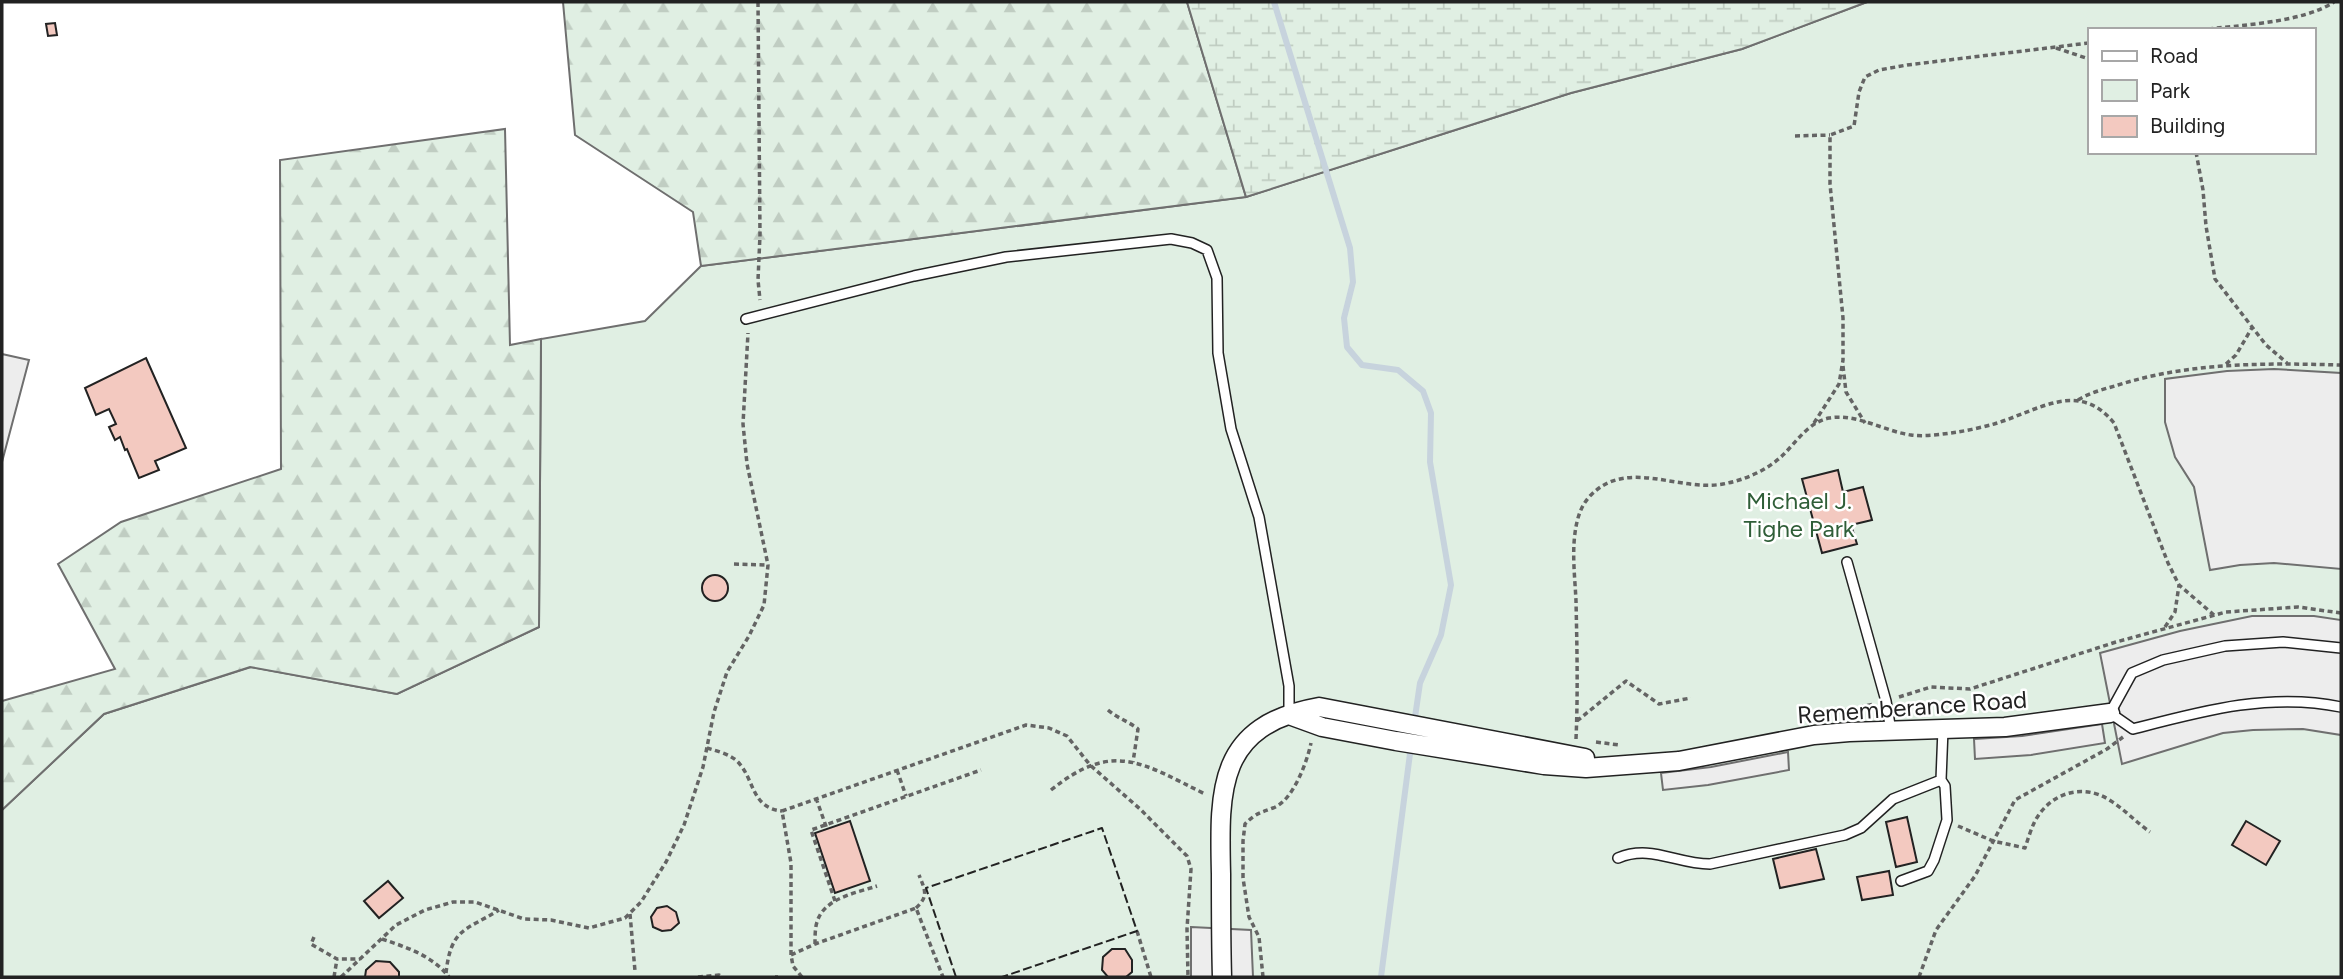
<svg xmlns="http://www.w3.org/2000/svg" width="2343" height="979" font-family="Figtree,sans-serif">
<defs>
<pattern id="forest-firs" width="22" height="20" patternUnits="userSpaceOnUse" patternTransform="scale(1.75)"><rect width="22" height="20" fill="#e0efe3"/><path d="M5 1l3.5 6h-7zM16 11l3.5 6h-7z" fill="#c0cdc2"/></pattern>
<pattern id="wetland-marsh" width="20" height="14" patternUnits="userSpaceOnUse" patternTransform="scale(1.75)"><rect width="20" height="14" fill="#e0efe3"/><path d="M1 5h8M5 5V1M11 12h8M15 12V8" fill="none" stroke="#c0cdc2"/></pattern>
</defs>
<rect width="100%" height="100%" fill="#fff"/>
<path fill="#e0efe3" stroke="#6f6f6f" stroke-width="2" fill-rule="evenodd" d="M1867,2H2341V977H2V810L104,714L251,667L397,694L539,627L541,339L645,321L701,266L1246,197L1571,93L1742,49ZM2089,30H2313V152H2089Z"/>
<path fill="url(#forest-firs)" stroke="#6f6f6f" stroke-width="2" d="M563,2H1187L1246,197L701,266L693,212L575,135Z
M505,129L510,345L541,339L539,627L397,694L250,667L104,714L2,810V701L115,669L58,564L121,522L281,469L280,160Z"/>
<path fill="url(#wetland-marsh)" stroke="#6f6f6f" stroke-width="2" d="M1187,2H1867L1742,49L1571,93L1246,197Z"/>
<path fill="#ededed" stroke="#6f6f6f" stroke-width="2" d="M2,354L29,360L2,462Z
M2274,369L2341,373V569L2274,563L2240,565L2210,570L2194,487L2175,457L2165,422V379L2227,371Z
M2252,616H2314L2341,620V735L2303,729L2253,730L2223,733L2122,764L2100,653L2180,631Z
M2102,724L2105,743L2031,755L1975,759L1974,739L2022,736Z
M1788,752L1789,770L1708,785L1663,790L1661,773L1711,767Z
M1191,927L1251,930L1253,977H1191Z"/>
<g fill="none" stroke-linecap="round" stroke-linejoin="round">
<path stroke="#c7d3dd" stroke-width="6" d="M1274,2L1350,248L1353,282L1344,318L1347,347L1362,365L1398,370L1423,391L1431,413L1430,462L1451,585L1441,635L1420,683L1414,724
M1381,977L1411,746"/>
</g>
<path fill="#f3c9c0" stroke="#222" stroke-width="2" d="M55,23L57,35L48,36L46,24Z
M146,358L186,448L155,461L159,470L139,478L127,449L125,450L120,437L115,440L109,427L116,424L109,409L96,415L85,388Z
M1838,470L1843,492L1863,487L1872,520L1851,525L1857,544L1822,553L1802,479Z
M702 588a13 13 0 1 1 26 0a13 13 0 1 1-26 0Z
M1907,817L1917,862L1896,867L1886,822Z
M850,821L870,881L835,893L815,833Z
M2246,821L2280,841L2266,865L2232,845Z
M1816,849L1824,879L1780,888L1773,859Z
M1889,871L1893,895L1862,900L1857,877Z
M388,881L403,898L379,918L364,901Z
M667,906L676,912L679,923L671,930L662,931L653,927L651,917L657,908Z
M1112,949H1125L1132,960V972L1126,977H1108L1102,970L1103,957Z
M376,961L390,962L399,972V977H365L366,970Z"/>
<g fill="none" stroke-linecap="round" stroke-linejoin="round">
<defs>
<path id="service" d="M746,319L914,276L1006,257L1171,239L1192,243L1207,250L1217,278L1218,353L1231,429L1259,517L1289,686V715
M1847,562L1886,701L1891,731
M2341,648L2283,642L2225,646L2163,660L2132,673L2110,713L2133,729C2202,711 2270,692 2341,707
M1618,858C1651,844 1676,864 1710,864L1845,835L1861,828L1893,799L1941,780L1943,729
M1901,881L1928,871L1934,860L1947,820L1945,786L1941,780"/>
<path id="minor" d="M1289,715L1322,727L1396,741L1544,765L1586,768L1679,761L1814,735L1849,732L2005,727L2110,713
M1222,977C1221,943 1221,909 1221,874C1219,789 1217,725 1319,707L1585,758"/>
</defs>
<use href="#service" stroke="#222" stroke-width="12"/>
<use href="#minor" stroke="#222" stroke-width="21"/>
<path stroke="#646464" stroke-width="3.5" stroke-dasharray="5 3.5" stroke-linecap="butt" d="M758,2L760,235L758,280L760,300
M2200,30C2239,25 2302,23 2334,2
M2056,48L2089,59
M1795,136L1830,135
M2196,152L2203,190L2206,226L2215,279L2266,345L2287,363
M2226,364L2236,355L2253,326
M1843,366L1846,392L1865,423
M2078,400C2091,392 2105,389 2118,385C2191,362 2266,363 2341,365
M1814,423L1839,384L1843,360V318L1830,184V135L1854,126L1859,92L1865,77L1879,70L1907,65L2089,43
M734,564L767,565
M2165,627L2175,612L2179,585
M1899,697L1931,687L1970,689L2116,642L2226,612L2298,607L2341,613
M1108,710C1117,718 1128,721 1138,729L1133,762
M1834,713L1874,704
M1577,721L1626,681L1659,704L1691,698
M1576,739C1578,693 1577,647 1576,601C1575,579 1572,555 1575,533C1577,518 1581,505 1591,495C1627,458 1679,492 1723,484C1745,480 1768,470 1784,454C1797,441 1809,422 1829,418C1857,413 1883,431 1911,435C1926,437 1943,434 1958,432C1970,430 1983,427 1994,424C2038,411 2078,379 2114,423L2168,563L2179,585L2214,615
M1596,742L1619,745
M707,748C717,751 730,754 738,762C755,780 751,808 782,811
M897,770L906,796
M1051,790C1113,740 1142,763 1205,794
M816,798L827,829
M1958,826L1993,841L2025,848C2028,839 2031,829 2035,821C2050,793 2083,782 2111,801C2125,810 2136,822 2150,832
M835,901L811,830L981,770
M916,908C929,896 925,890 919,875
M630,914L635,971
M1137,931L1151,977
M314,937L311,944L337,959H360
M382,939C406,947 433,956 449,977
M815,944C815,937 815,928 817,922C824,898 856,893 877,886
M791,955L815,944L916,908L943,977
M446,973C451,928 465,931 499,910
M334,977L337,959
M341,977L396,925L425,910L453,902H475L524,919L551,920L589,928L625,918L641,902L666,862L684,825L703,767L714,712L727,672L749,636L764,605L768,565L747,464L743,424L748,333
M698,977L719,975L722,977
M775,977H778
M802,977L793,966L791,955V863L782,811L1026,725L1049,728L1067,736L1090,765L1140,809L1187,856L1191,869L1187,929L1188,977
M1263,977L1259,937L1249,917L1243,878V841L1245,824C1256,813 1260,813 1273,808C1293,801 1307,762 1311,743
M1919,977L1936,930L1975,876L2015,800L2107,749L2123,737"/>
<use href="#service" stroke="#fff" stroke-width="9"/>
<use href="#minor" stroke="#fff" stroke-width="18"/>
<path stroke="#222" stroke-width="2" stroke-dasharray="9 3.5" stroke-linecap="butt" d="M956,977L926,888L1102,828L1137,931L1002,977"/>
</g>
<g text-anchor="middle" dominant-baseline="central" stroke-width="5" stroke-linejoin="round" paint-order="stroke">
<g font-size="24" fill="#2f5e38" stroke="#fff">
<text x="1799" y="500">Michael J.<tspan x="1799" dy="28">Tighe Park</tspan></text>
</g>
<g font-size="24" fill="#222" stroke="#fff">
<text transform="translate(1912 707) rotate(-4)">Rememberance Road</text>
</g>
</g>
<rect width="2343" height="979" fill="none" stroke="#222222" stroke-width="7"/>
<rect x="2088" y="28" width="228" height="126" fill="#ffffff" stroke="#a7a7a7" stroke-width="2"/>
<rect x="2102" y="51" width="35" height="10" fill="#ffffff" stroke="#a7a7a7" stroke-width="2"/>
<text x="2150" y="63" font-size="21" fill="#222222">Road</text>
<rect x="2102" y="80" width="35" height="21" fill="#e0efe3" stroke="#a7a7a7" stroke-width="2"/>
<text x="2150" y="98" font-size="21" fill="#222222">Park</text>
<rect x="2102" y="116" width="35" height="21" fill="#f3c9c0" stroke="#a7a7a7" stroke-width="2"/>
<text x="2150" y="133" font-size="21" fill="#222222">Building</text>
</svg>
